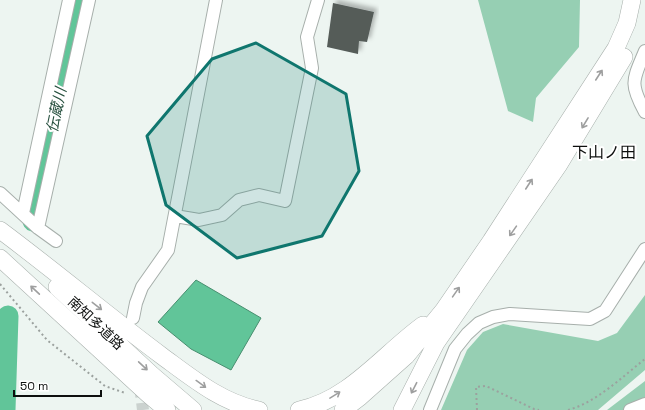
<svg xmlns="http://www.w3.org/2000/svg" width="645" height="410" font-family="'Space Grotesk','Noto Sans JP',sans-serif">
<defs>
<filter id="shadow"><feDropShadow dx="3.5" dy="-3.5" stdDeviation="2" flood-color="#0004"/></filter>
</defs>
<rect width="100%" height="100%" fill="#edf5f1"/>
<path fill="#96cfb3" d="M478,0H580L579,47L536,98L533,122L508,111Z
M645,295V370L598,410H441L467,350L483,332L503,324L598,341L617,333Z
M645,381V404L630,410H607Z"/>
<path fill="#61c599" stroke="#488e6f" d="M196,280L261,318L231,370L191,349L158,322Z"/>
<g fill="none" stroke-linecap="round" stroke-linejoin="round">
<path stroke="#61c599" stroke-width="21" d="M33,221L79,0
M5,410L8,316"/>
</g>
<path fill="#555c59" filter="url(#shadow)" d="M333,3L374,12L367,42L359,41L358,54L327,47Z"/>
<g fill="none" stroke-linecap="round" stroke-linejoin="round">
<path stroke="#cbd2cf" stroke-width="12" stroke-dasharray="12 6" stroke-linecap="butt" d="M140,385L143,410"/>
<defs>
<path id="minor" d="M645,51C633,80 629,83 645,112
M0,193L38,228L56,241
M23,213L69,0
M175,216L199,220L222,215L239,200L259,195L285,201L312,68L307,37L318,0
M38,228L89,0
M133,318L136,303L142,287L168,250L216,0
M430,410L455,349L467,334L479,323L493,317L510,314L590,319L605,311L645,249
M630,410L645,404"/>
<path id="highway" d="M0,230C55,271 107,315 162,356C192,378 222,403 259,410
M0,258L148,394L167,410
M57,287L152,375L193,410
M299,410C349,400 383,354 423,325
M343,410L360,397L406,356L443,311L491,241L616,48L627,23L632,0
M402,410L436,343L558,166L624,57"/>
</defs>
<use href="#minor" stroke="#a7afab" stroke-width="14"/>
<use href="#highway" stroke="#a7afab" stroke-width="18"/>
<path stroke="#9ba19e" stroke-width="2" stroke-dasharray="2 3" stroke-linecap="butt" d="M0,284L47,340L105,386L125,393
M477,410L476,387L486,386L534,409L539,410
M568,410C597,402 622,377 645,359"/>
<use href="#minor" stroke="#fff" stroke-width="12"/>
<use href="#highway" stroke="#fff" stroke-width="17"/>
</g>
<defs><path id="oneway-shaft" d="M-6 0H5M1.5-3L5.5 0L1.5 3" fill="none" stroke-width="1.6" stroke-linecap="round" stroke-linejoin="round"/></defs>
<g stroke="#9e9f9f">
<use href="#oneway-shaft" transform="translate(599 75) rotate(-57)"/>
<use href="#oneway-shaft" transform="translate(585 123) rotate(121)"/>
<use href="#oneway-shaft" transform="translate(529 184) rotate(-57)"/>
<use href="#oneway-shaft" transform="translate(513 231) rotate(125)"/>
<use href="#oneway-shaft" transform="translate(35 290) rotate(-137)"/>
<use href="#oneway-shaft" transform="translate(456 292) rotate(-55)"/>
<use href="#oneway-shaft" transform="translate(97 306) rotate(38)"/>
<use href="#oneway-shaft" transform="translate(143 366) rotate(43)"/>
<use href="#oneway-shaft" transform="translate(201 384) rotate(36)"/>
<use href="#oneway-shaft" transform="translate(414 388) rotate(117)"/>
<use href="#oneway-shaft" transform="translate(335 395) rotate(-32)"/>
</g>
<path fill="#0f766e" fill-opacity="0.2" stroke="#0f766e" stroke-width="3" stroke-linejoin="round" d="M256,43L346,94L359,171L322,236L237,258L166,205L147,136L212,59Z"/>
<g text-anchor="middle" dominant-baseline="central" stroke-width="4" stroke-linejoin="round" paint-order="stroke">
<g font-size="14" fill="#0d0f0e" stroke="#fff">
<text transform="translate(96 323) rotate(43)">南知多道路</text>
</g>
<g font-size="15" font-style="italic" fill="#254f3d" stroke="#fff">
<text transform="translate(56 110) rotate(-78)">伝蔵川</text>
</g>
<g font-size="16" fill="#0d0f0e" stroke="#fff">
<text x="604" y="152">下山ノ田</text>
</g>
</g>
<path d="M14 390v6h87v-6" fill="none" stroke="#0d0f0e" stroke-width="2"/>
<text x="20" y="390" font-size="12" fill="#0d0f0e" stroke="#ffffff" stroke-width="3" paint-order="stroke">50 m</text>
</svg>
